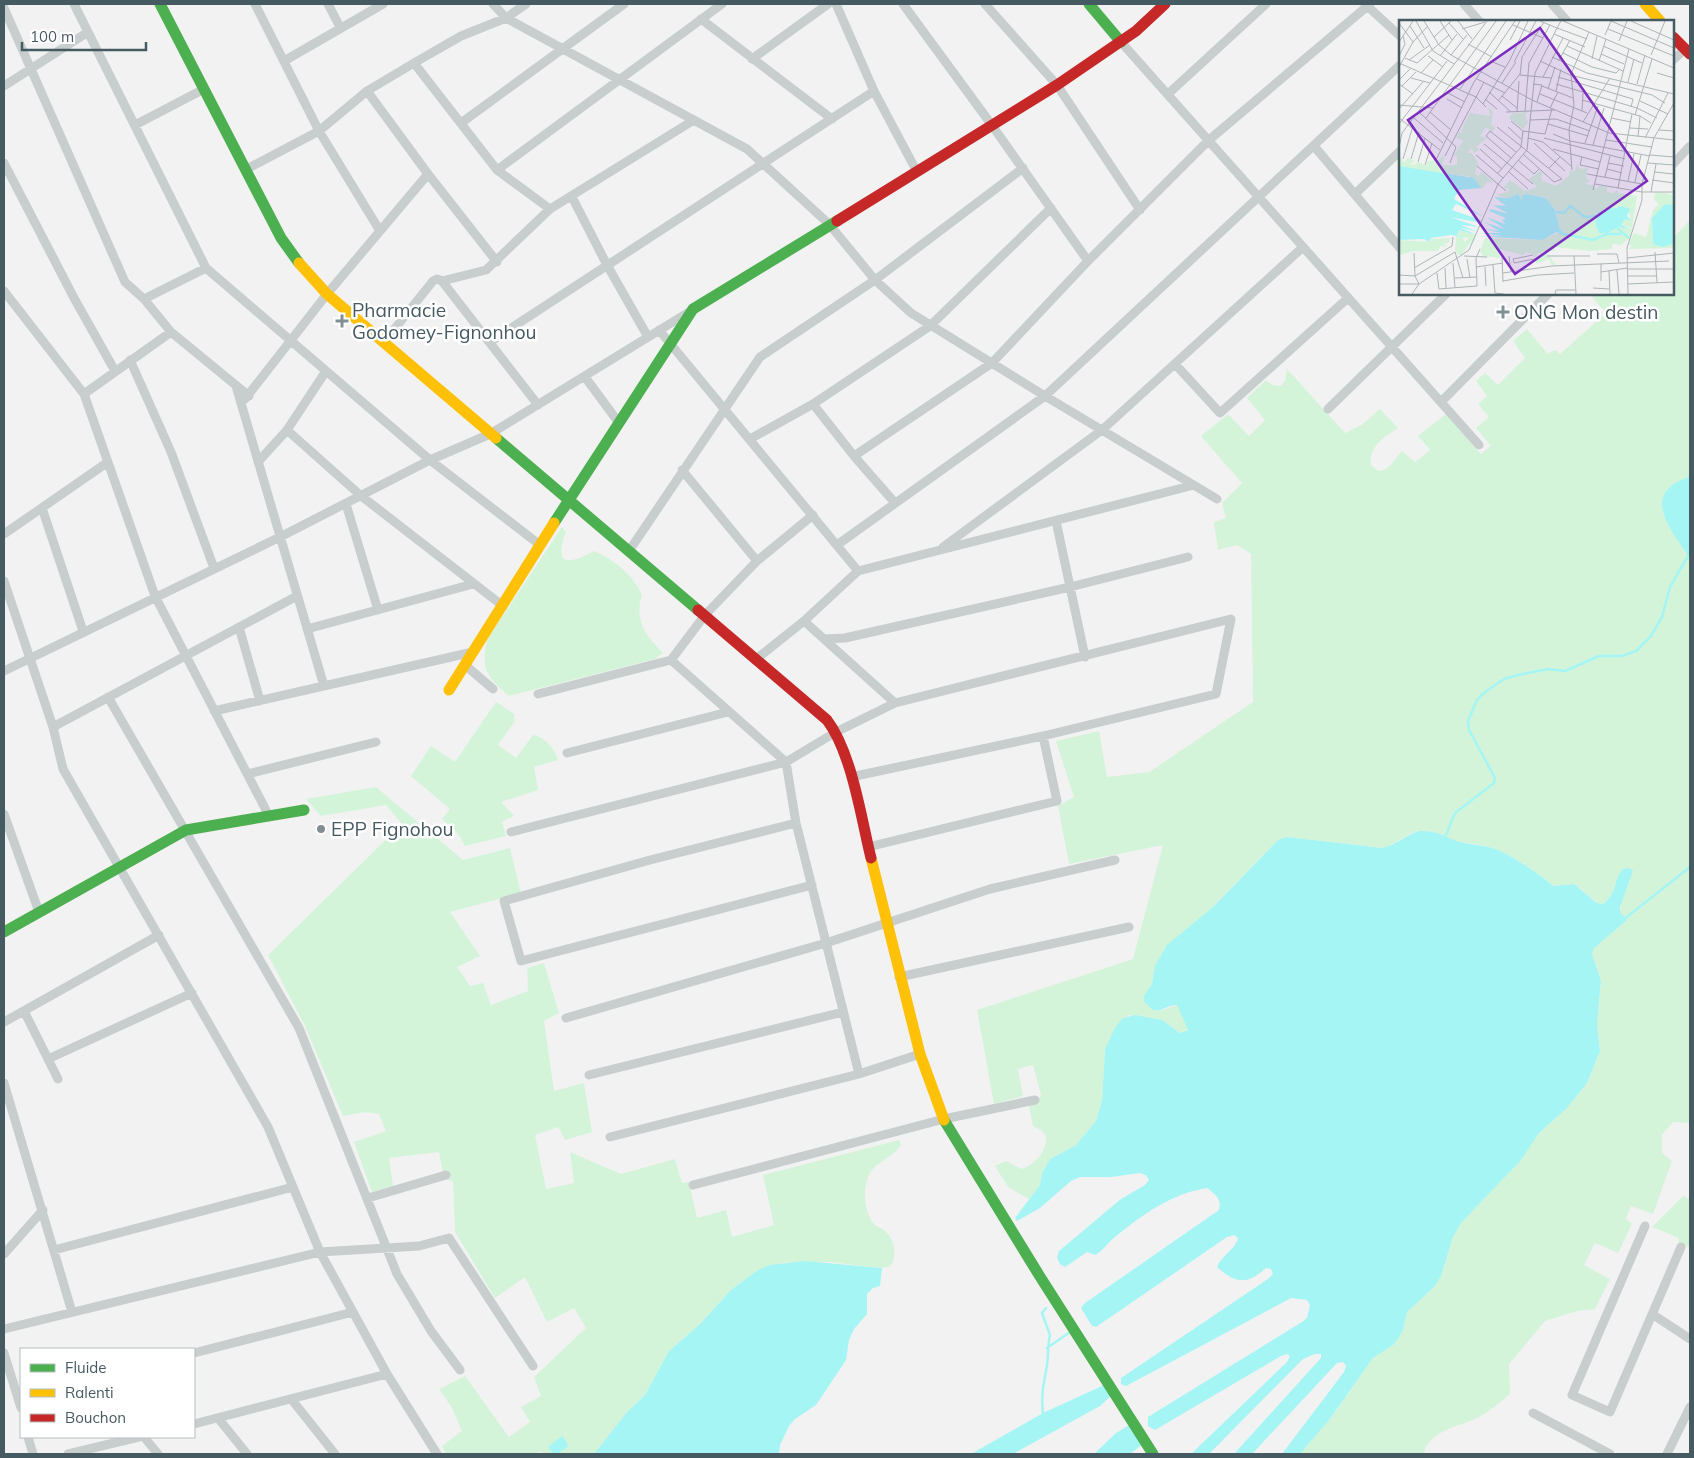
<svg xmlns="http://www.w3.org/2000/svg" width="1694" height="1458" font-family="Mulish,sans-serif">
<rect width="100%" height="100%" fill="#f2f2f2"/>
<path fill="#d4f4da" d="M1690,220V476L1674,484L1663,514L1688,556H1690V1121L1689,1123L1673,1122L1662,1135V1153L1672,1161L1653,1214L1631,1206L1626,1219L1632,1224L1618,1253L1595,1243L1584,1265L1610,1279L1595,1309L1577,1311L1545,1321L1509,1364L1510,1394C1501,1401 1492,1410 1481,1416C1464,1426 1428,1429 1424,1454H1300L1329,1420L1373,1358L1393,1345L1403,1330L1407,1312L1434,1287L1441,1276L1453,1237L1461,1223L1507,1174L1539,1133L1566,1109L1587,1083L1600,1051L1597,1024L1601,982L1592,954L1593,948L1626,920L1620,912L1621,901L1630,880L1615,883V892L1603,904L1598,903L1574,884L1553,886C1542,875 1513,856 1498,850C1487,845 1473,844 1461,842C1447,839 1436,830 1420,831C1408,832 1396,845 1382,848L1287,837L1270,848L1203,917L1148,990L1155,1011H1160L1177,1005L1188,1029L1180,1033L1162,1020L1129,1015L1105,1049L1102,1101L1096,1121L1076,1145L1050,1159L1042,1173L1040,1185L1029,1199L1008,1187L995,1166L1006,1161L1021,1169C1034,1166 1048,1150 1046,1136L1041,1130L1033,1126L1029,1106L1037,1103L1041,1095L1033,1065L1018,1069L1023,1096L994,1104L977,1010L1133,959L1163,845L1069,864L1058,806L1074,797L1056,741L1099,731L1107,777L1149,772L1253,702L1251,554L1237,545L1218,550L1214,522L1226,518L1222,503L1242,483L1201,436L1228,414L1249,436L1265,420L1247,398L1266,380L1272,385L1281,386L1285,381L1287,369L1345,433L1363,424L1380,409L1398,428C1383,438 1369,446 1371,465L1378,471C1392,470 1393,459 1402,451L1415,462L1430,450L1418,436L1446,414L1481,454L1491,446L1476,428L1489,417L1478,404L1487,396L1476,381L1485,373L1498,385L1525,358L1513,341L1527,329L1548,354L1555,350L1560,354L1606,313L1592,297L1594,294H1673V238Z
M562,527L566,532C553,566 569,565 594,551C614,559 634,576 642,595C634,620 645,635 663,653L655,659L509,696C487,677 479,668 488,638Z
M496,702L514,714L515,721L498,745L516,758L533,735C545,737 555,749 558,760L534,767L538,790L501,802L514,816L502,822L506,836L465,846L459,835L442,819L450,809L411,776L431,746L455,762Z
M376,787L463,860L510,848L521,893L450,912L480,956L457,967L470,986L483,983L491,1005L528,991L527,968L544,963L559,1013L544,1021L554,1091L584,1083L592,1132L565,1140L558,1127L535,1135L546,1189L574,1183L570,1152L621,1174L675,1159L682,1183L689,1182L697,1218L726,1210L732,1237L774,1225L763,1175L899,1140L901,1145C893,1157 876,1162 870,1173C862,1187 863,1212 875,1225C877,1227 882,1228 885,1231C895,1240 897,1254 891,1266L882,1268L828,1262L782,1263L758,1270L731,1290L700,1324L669,1351L645,1395L627,1412L594,1454H557L569,1446L548,1447L553,1454H544L541,1451L536,1454H446L442,1446L462,1431L452,1408L439,1389L465,1376L509,1437L530,1422L521,1407L541,1396L534,1377L586,1328L574,1308L547,1322L525,1277L495,1298L455,1232L453,1181L444,1179L439,1152L389,1158L393,1186L372,1192L354,1142L386,1131L379,1114L365,1112L343,1116L305,1026L268,955L402,824L386,805L321,816L306,799Z
M1683,1196L1690,1199V1247L1678,1243L1679,1238L1652,1227Z"/>
<path fill="#a5f5f5" d="M1690,476V556H1688C1678,538 1648,507 1670,487C1675,482 1684,479 1690,476Z
M1419,831C1438,830 1444,837 1460,842C1472,845 1486,845 1498,850C1511,855 1543,876 1553,886L1574,884L1597,903L1603,904C1620,890 1611,883 1623,869L1629,868L1633,871L1620,907V912L1627,920L1594,948L1592,954L1601,981L1597,1024L1600,1051L1587,1083L1566,1109L1539,1133L1521,1160L1461,1223L1453,1237L1441,1276L1434,1287L1407,1312L1403,1330L1398,1339L1393,1345L1373,1358L1329,1420L1300,1454H1282L1344,1372L1346,1366L1343,1362L1337,1363L1252,1454H1234L1321,1358V1354H1315L1303,1359L1209,1454H1191L1287,1362L1290,1356L1287,1354L1281,1356L1155,1430L1148,1426V1417L1302,1322L1307,1318L1310,1305L1307,1300L1291,1298L1126,1386L1121,1384V1378L1268,1279L1273,1274L1271,1269L1266,1268C1247,1285 1236,1284 1217,1267C1221,1256 1236,1249 1238,1238L1234,1235L1227,1237L1096,1327L1092,1326L1081,1308L1085,1303L1219,1210C1222,1199 1215,1194 1207,1188C1172,1193 1142,1215 1115,1237C1107,1243 1104,1250 1095,1255L1087,1252L1065,1267L1060,1264L1057,1258L1059,1251L1121,1199L1145,1185L1149,1180L1146,1175L1140,1173L1111,1177H1080L1071,1181L1040,1208L1017,1221L1015,1218L1040,1185L1042,1173L1050,1159L1076,1145L1096,1121L1102,1101L1105,1049L1115,1028L1123,1018L1135,1015L1162,1020L1180,1033L1188,1030L1177,1005C1162,1005 1159,1020 1144,1001V996L1152,984L1155,966L1167,945L1213,907L1278,840L1287,837L1382,848C1396,845 1406,835 1419,831Z
M805,1261L882,1268L880,1286L873,1288L867,1294V1314L854,1329L849,1340L846,1360L816,1405L795,1419L789,1426L780,1445L779,1454H594L627,1412L645,1395L669,1351L700,1324L731,1290L758,1270L770,1265Z
M1104,1385L1112,1395L1100,1406L1013,1454H971L1043,1413Z
M1131,1424L1143,1444L1130,1454H1094L1116,1433Z
M562,1436L569,1446L557,1454H553L548,1447Z"/>
<g fill="none" stroke-linecap="round" stroke-linejoin="round">
<path stroke="#a5f5f5" stroke-width="2.5" d="M1446,835L1455,813L1494,783L1495,778L1469,730L1468,721L1477,700L1485,692L1504,679L1518,675L1548,669L1565,671L1599,656H1622L1636,651L1651,636L1662,617L1670,587L1688,556
M1623,920L1690,867
M1047,1348L1070,1332
M1043,1414C1041,1396 1043,1387 1046,1371C1049,1359 1047,1347 1050,1335L1042,1313L1046,1308"/>
<path stroke="#c8cdce" stroke-width="9" d="M74,4L206,268L430,460L540,545
M255,4L319,131L380,231
M328,4L340,27
M493,4L506,18L747,149L829,224L875,280L911,313L1045,396L1217,499
M836,4L874,91L916,170
M903,4L991,124L1088,261
M985,4L1057,85L1140,210
M1365,4L1400,36
M1464,4L1479,21
M1552,4L1567,21
M4,8L125,282L144,299L171,332L249,396
M701,19L832,119
M1121,42L1479,445
M752,59L828,4
M1673,60L1684,50
M284,61L383,4
M414,63L497,170L550,209
M4,86L88,32
M367,91L428,174L497,262
M1168,94L1266,4
M461,123L624,4
M135,125L204,89
M1314,146L1400,248
M4,163L74,298L115,371
M1673,164L1690,146
M245,170L319,131L367,91L414,63L461,36L506,18L526,4
M497,170L722,4
M1355,194L1400,151
M572,197L607,265L648,337
M442,281L486,270L550,209L694,120
M4,291L84,394L155,596L269,816
M144,299L206,268
M659,330L858,571
M384,342L433,281L437,279L442,281L538,405
M490,342L874,91
M130,360L171,452L214,568
M1175,364L1220,413L1348,298
M585,377L619,423
M236,386L324,686
M84,394L171,332
M245,399L327,294L428,174
M1441,402L1548,294
M813,404L854,456L895,503
M1328,409L1446,294
M287,430L360,495L503,606
M750,439L813,404L930,326L1051,208
M854,456L992,363L1088,261L1209,140L1370,4
M258,462L287,430L326,371
M682,470L757,561
M346,504L378,610
M42,508L83,631
M1056,521L1085,657
M4,534L108,462
M837,545L1045,396L1400,65
M943,547L1102,430L1303,247
M629,551L760,357L875,280L1023,168
M4,581L53,727L63,769L268,1127L320,1252L387,1374L437,1454
M804,621L895,703
M239,627L260,701
M307,629L473,584
M824,639L845,638L1070,587L1188,557
M671,660L786,762L796,823L859,1074
M755,660L804,621L858,571L1194,485
M465,665L493,689
M4,671L280,537L430,460L490,434L689,312
M538,694L671,660L705,615L757,561L813,515
M108,697L299,1028L397,1274L431,1331L460,1370
M214,711L473,652
M53,727L297,596
M567,753L728,712
M247,774L376,742
M4,814L39,912
M796,823L650,860L504,901L521,961L812,885
M511,832L786,762L836,732L895,703L1231,619L1216,694L1043,736L851,777
M868,847L1057,801L1043,736
M899,977L1129,927
M24,1011L58,1079
M566,1018L826,943L990,889L1115,860
M4,1022L159,935
M48,1059L192,993
M589,1075L843,1012
M4,1083L72,1312
M610,1137L859,1074L920,1054
M693,1185L944,1119L1035,1100
M368,1198L446,1175
M1645,1226L1572,1395L1610,1412L1681,1247
M54,1250L293,1187
M4,1254L43,1210
M1652,1314L1690,1339
M4,1329L320,1252L419,1246L449,1238L533,1366
M4,1353L21,1408
M194,1353L353,1312
M292,1400L335,1454
M1533,1413L1610,1454
M218,1418L247,1454
M194,1424L387,1374
M28,1437L33,1454
M144,1437L158,1454
M68,1454L139,1437
M1667,1454L1690,1407"/>
<path stroke="#4caf50" stroke-width="11" d="M160,4L281,238L299,263
M1089,4L1121,42
M496,438L698,610
M554,523L693,309L837,221
M4,932L186,830L304,810
M944,1120L1039,1275L1153,1454"/>
<path stroke="#ffc107" stroke-width="11" d="M1645,4L1660,21
M299,263L327,294L496,438
M449,690L554,523
M871,858L920,1054L944,1120"/>
<path stroke="#c62828" stroke-width="11" d="M1673,37L1690,54
M837,221L1057,85L1136,31L1165,4
M698,610L827,720C852,753 861,818 871,858"/>
</g>
<g fill="#828f94" stroke="#fff" stroke-width="2">
<path d="M1500.5 304.5h5v5h5v5h-5v5h-5v-5h-5v-5h5z"/>
<path d="M339.5 313.5h5v5h5v5h-5v5h-5v-5h-5v-5h5z"/>
<circle cx="321" cy="829" r="5"/>
</g>
<g text-anchor="middle" dominant-baseline="central" stroke-width="5" stroke-linejoin="round" paint-order="stroke">
<g font-size="19" fill="#465a61" stroke="#fff" text-anchor="start">
<text x="352" y="310">Pharmacie<tspan x="352" dy="22">Godomey-Fignonhou</tspan></text>
<text x="1514" y="312">ONG Mon destin</text>
<text x="331" y="829">EPP Fignohou</text>
</g>
</g>
<g transform="translate(1399 20)">
<rect width="275" height="275" fill="#f2f2f2"/>
<path d="M88,86L94,92L92,104L96,108L93,112L87,107L81,116L88,118L77,127L80,129L76,133L72,128L68,133H73L79,143L76,153L79,156L83,152L94,162H88L83,169L70,156L34,154L0,146V135L5,142L9,138L16,141L11,144L14,145L20,142L27,146L29,141L40,140L43,136L46,137L43,145H58V137L55,135L64,121L57,117L60,112L64,113L62,110L71,93L92,96ZM129,92L126,95L129,102L124,109L110,98L114,93ZM178,144L181,149L189,148L187,157L191,162H186L189,165H195L197,169L200,166L208,167V172L214,173L218,170L219,173L238,176L233,208L222,205L226,199H232L228,188L223,186L199,192L196,203L200,213L219,207L233,209L230,219L222,225L214,224L213,229L192,231L156,227L155,231L147,232L158,246L152,244L150,239L137,244L135,235L144,237L145,231L136,235L127,232L124,235L100,229L101,238L84,236L81,231L86,218L140,220L166,211L161,210L156,190L146,177L127,174L123,175V181L116,175L109,178L97,175L108,172L110,169L104,168L111,160L126,171L138,167L130,159L141,151L144,154L141,157L144,161L157,166L170,156L171,151H176ZM264,172L273,175L275,172V184L265,186L253,198L254,223L264,227L275,223V228L229,229L233,226L230,224L235,213L247,217L254,190L260,184L255,180L256,173ZM60,210L76,215V221H72L74,224L71,223L62,236L56,231L57,216L64,217L65,222L70,218L58,215ZM51,218L50,223H45L48,227L41,226L39,231H15L0,235L1,220L31,222L32,219Z" fill="#d4f4da"/>
<path d="M0,146L75,158L82,168L60,170L55,179L85,197L57,184L53,190L82,200L83,203L51,197L80,207L62,205L79,212L60,207L78,215L60,210L58,215L70,218L52,215L32,218L30,222L25,219L0,220ZM119,174L123,181V175L128,174L147,178L156,190L161,210L166,211L156,213L143,220L79,216H103L81,213H102L82,208L100,211L85,202L106,209L87,197L106,204L103,200L107,198L90,191L92,189L110,194L94,185L107,186L95,177L109,178ZM275,184V223L264,227L254,224L253,198L265,185ZM223,186L231,189L228,196L232,200L226,199L222,205L232,209L219,207L209,213H200L196,203L199,192Z" fill="#a5f5f5"/>
<path fill="none" stroke="#a5f5f5" stroke-width="2.5" d="M157,192L165,193L171,186L186,197L198,196M218,208L230,218M160,213L194,220L208,214H222"/>
<path fill="none" stroke="#adb5b8" stroke-width="1" d="M17,1L34,31L55,44M25,1L40,25L52,35L133,80L210,113L275,120M41,1L53,20M59,1L73,19M141,1L158,8L162,1M164,1L275,48M212,1L275,28M232,1L275,20M0,3L14,22M50,3L64,19M114,5L144,18M11,6L25,28M63,9L86,2M209,9L275,36M155,14L186,27M206,15L212,1M35,17L52,1M111,20L121,1M220,21L228,1M0,22L14,1M69,24L93,37M168,26L224,51M204,26L243,43M164,33L193,47L217,53L220,50M202,34L225,44M52,35L68,15M252,35L266,1M0,36L6,24L4,16M29,36L44,47M41,36L58,14M153,37L188,53L275,74M6,38L18,43L50,15M193,39L198,16M10,40L31,25M160,40L171,20M91,41L106,47M141,41L171,55L253,75L266,83M200,41L207,19M115,42L137,1M0,43L77,77L87,87M0,47L14,22L28,7M22,53L34,40M258,53L275,58M121,55L123,37L145,2M121,55L152,58M144,57L164,18M159,57L234,79L232,87M12,58L31,63M78,59L106,73M0,60L11,49M229,62L235,39M103,63L117,42M0,64L14,74M134,64L143,65L138,82M157,64L238,88L258,98M238,64L246,35M3,66L17,52M143,66L174,78M61,69L107,1M149,69L156,47M157,71L162,49M47,72L66,82M90,72L112,92M141,74L188,93M103,76L118,88M48,79L63,88M86,79L98,89M183,80L241,96L252,103M99,81L121,54M241,81L269,94M84,84L111,40L129,1M0,85L34,88M151,88L159,72M0,89L24,62M126,91L130,43L151,5M183,91L184,73M20,92L57,127L51,143M31,92L52,110M107,92L156,90M118,92L120,61M236,95L253,39M0,98L41,130M15,98L44,123M27,98L97,1M212,98L232,102M131,100L157,99L191,111M112,101L124,111L146,114M184,102L211,58M0,104L48,41M149,104L189,116M98,107L163,159L155,162L124,134M109,107L122,119M231,108L249,109M260,110L275,111M146,114L153,89M154,114L171,121L251,136M239,117L241,96M129,118L144,122L172,146M145,118L226,139M246,118L269,73M207,120L253,127M135,123L166,151M186,123L199,86M85,124L134,164M194,125L205,88M0,127L3,113L88,1M81,129L103,149M154,129L201,142M77,135L104,158M251,135L275,137M46,136L85,62M183,137L181,145L200,149M112,138L87,116L91,111L117,132M4,139L14,106M12,139L20,112M37,140L75,62L116,1M119,140L135,154L140,149M19,142L26,118M209,143L225,146M249,143L275,145M26,145L33,123M78,146L107,171M150,148L161,137M208,149L223,153M173,150L170,110L175,85L172,54L190,12M109,151L129,169M255,152L275,154M98,154L122,127L124,111M188,154L243,164M206,157L211,136M253,160L275,163M229,161L235,134M236,162L242,135M196,164L243,172H275M219,168L233,94M194,170L230,29M252,172L257,144M256,232L258,263M15,233L16,256L20,264M198,234H218L220,243M134,235L114,239L115,243L135,239M65,236L88,237M110,236L112,252M148,236H191M175,236L177,274M103,237L104,262M228,238L275,233M68,239L71,258M54,243L56,268M202,244V261M94,245L96,273L105,274M77,247L104,243M86,247L87,266M15,248L53,226L54,217M46,248L47,268M228,249H275M218,250L220,274M210,251L211,274M202,252L228,248M38,253L40,269L78,266L77,238L81,229M104,253L153,246L270,241M0,255L16,256L56,232L64,258M228,256H257M56,258L78,257M104,261L139,255L175,253M0,264H20M229,264L275,262M194,268L210,269M13,274L20,264L70,230L99,164L128,130L136,53L158,8L188,19M156,274L157,270H176M229,274L228,228L243,180V164L255,118L275,83"/>
<path fill="#7b2cbf" fill-opacity="0.15" stroke="#7b2cbf" stroke-width="2.5" d="M141,8L248,161L116,254L9,100Z"/>
<rect width="275" height="275" fill="none" stroke="#465a61" stroke-width="2.5"/>
</g>
<rect width="1694" height="1458" fill="none" stroke="#465a61" stroke-width="10"/>
<rect x="20" y="1348" width="175" height="90" fill="#ffffff" stroke="#b5bdc0"/>
<rect x="30" y="1364" width="25" height="8" fill="#4caf50" stroke="#b5bdc0"/>
<text x="65" y="1373" font-size="15" fill="#465a61">Fluide</text>
<rect x="30" y="1389" width="25" height="8" fill="#ffc107" stroke="#b5bdc0"/>
<text x="65" y="1398" font-size="15" fill="#465a61">Ralenti</text>
<rect x="30" y="1414" width="25" height="8" fill="#c62828" stroke="#b5bdc0"/>
<text x="65" y="1423" font-size="15" fill="#465a61">Bouchon</text>
<path d="M22 42v8h124v-8" fill="none" stroke="#465a61" stroke-width="2.5"/>
<text x="30" y="42" font-size="15" fill="#465a61" stroke="#ffffff" stroke-width="4" paint-order="stroke">100 m</text>
</svg>
